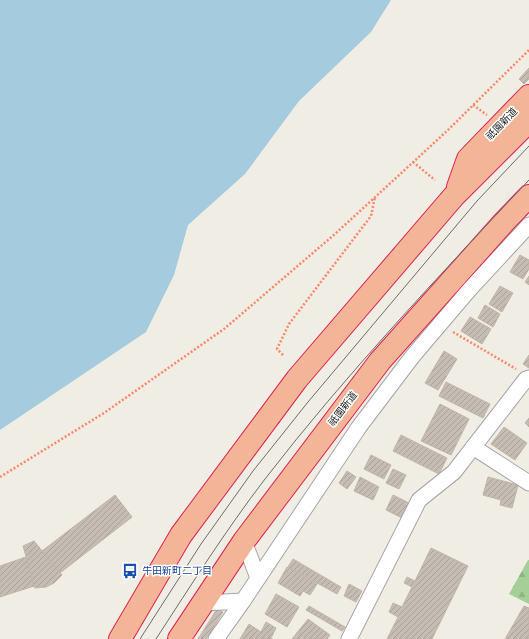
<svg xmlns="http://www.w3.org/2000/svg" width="529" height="639" font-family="Signika,'Noto Sans JP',sans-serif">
<defs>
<pattern id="forest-firs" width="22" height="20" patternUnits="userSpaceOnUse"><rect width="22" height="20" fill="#a4d098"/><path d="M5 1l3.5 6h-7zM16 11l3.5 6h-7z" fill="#8db283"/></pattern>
<pattern id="building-hatch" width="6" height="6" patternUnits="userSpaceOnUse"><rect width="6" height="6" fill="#c5bcb4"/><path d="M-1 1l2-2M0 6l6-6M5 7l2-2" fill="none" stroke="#a9a19a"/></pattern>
</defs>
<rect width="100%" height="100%" fill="#f0ede5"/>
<path fill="url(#forest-firs)" d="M528,560H529V604L509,594Z"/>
<path fill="#a4ccde" d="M0,0H391L371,32L299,101L245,174L188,225L174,275L146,332L0,430Z"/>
<path fill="url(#building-hatch)" stroke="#c2b5a7" d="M529,68V79L524,84L519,79Z
M520,255L529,260V269L523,279L510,272Z
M529,276V285L525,282Z
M500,286L513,293L502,312L489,304Z
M485,305L500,314L493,327L478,318Z
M470,317L491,329L482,344L461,331Z
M444,351L457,359L438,390L425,383Z
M529,355V368L523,364Z
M446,382L490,404L483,418L439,396Z
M440,404L469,419L451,455L421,441Z
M529,418V427L525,423Z
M504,427L527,443L515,460L491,444Z
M401,435L447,458L439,474L393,451Z
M371,455L391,465L384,479L364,469Z
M393,469L406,475L399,489L386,483Z
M347,471L356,477L347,489L339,483Z
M360,477L379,487L373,500L354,491Z
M488,477L518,485L512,508L500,505L501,500L483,495Z
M115,495L132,517L60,573L42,551Z
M393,495L409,503L402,518L386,510Z
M34,541L62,575L54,583L46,587L35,588L23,546Z
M431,548L468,566L432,639H387L398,617L389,612L393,603L402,607L412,587L404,583L407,577L415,581Z
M26,557L34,586L0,597V566Z
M293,559L341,587L337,594L288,567Z
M287,567L317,584L310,595L303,591L300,596L278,583Z
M349,584L362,591L356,602L344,596Z
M276,594L299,607L287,627L265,614Z
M309,606L345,627L342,631L306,610Z
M524,606L529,608V639H505Z
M217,609L223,612L206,639H198Z
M308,619L330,635L327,639H292Z
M266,622L276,628L271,638L273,639H240L249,624L261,632Z"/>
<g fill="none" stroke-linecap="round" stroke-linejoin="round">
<defs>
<path id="minor" d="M473,447L529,483
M244,541L258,578
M203,603L243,601
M216,639L243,601L359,427L412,357L469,290L529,225
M349,639L419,500L454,472L526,379L529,378"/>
<path id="trunk" d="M458,187L468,159L529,96
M120,639L181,535L297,379L454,196L529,121
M179,639L244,541L380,361L504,222L529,196"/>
</defs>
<use href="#minor" stroke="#a6a6a6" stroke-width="17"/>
<use href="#trunk" stroke="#df2051" stroke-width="24"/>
<path stroke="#fd8569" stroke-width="2.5" stroke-dasharray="2 2" stroke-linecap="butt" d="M473,105L487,115
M413,162L435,180
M453,332L516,369
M283,355L277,349L289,324L371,216L375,197
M0,477L104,413L224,329L335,234L447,131L529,50"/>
<use href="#minor" stroke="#fff" stroke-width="15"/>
<use href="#trunk" stroke="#f4b498" stroke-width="22"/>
<path stroke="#6d6d6d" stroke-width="1" d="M140,639L201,544L253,471L308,402L477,201L529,146
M156,639C191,585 226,530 265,479C346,374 438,277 529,180"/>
</g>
<defs>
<symbol id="bus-bare" viewBox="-9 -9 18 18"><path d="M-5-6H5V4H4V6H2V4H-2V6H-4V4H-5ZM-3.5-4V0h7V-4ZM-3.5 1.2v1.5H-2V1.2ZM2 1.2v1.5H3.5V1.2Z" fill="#1a4fb4" stroke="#fff" stroke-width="2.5" paint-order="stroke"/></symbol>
</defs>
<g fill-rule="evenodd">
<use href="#bus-bare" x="119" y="560" width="22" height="22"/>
</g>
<g text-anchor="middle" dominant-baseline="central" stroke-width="3" stroke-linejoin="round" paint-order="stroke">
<g font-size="10" fill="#1f1f1f" stroke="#fff">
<text transform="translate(502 124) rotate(-46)">祇園新道</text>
<text transform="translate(343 409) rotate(-53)">祇園新道</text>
</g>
<g font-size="10" fill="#164399" stroke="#fff" text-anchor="start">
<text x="142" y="571">牛田新町二丁目</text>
</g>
</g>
</svg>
